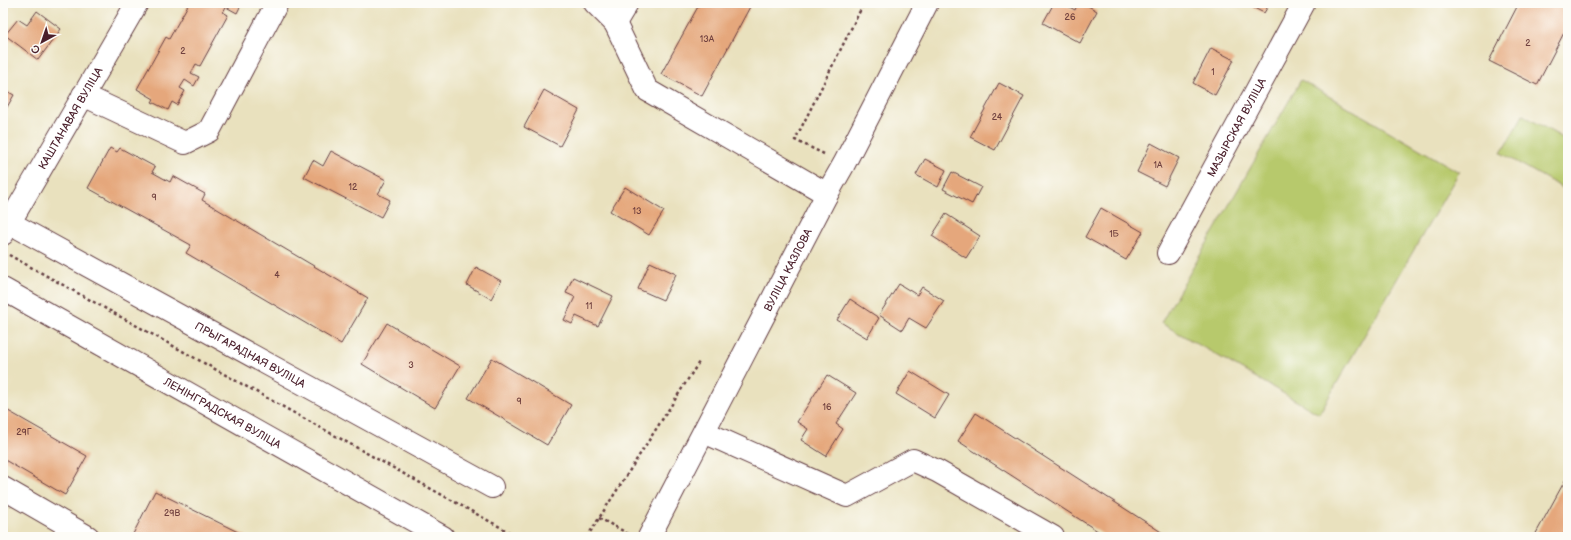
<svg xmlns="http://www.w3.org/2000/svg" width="1571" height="540" font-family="'Balsamiq Sans',sans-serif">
<rect width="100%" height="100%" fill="#fdfcf7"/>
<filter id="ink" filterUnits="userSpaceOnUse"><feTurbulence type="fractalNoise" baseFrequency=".025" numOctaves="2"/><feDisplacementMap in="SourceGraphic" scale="8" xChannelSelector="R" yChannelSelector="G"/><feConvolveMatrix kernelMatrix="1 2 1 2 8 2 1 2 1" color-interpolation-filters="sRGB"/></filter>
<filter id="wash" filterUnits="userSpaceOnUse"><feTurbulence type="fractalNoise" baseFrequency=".012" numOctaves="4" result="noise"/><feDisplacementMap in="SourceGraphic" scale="16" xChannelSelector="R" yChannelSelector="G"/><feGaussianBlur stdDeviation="0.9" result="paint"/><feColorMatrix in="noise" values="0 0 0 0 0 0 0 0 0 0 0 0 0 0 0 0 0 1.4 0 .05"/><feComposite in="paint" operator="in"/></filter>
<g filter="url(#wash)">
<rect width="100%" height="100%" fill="#e9e1be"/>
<path fill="#b7c96c" stroke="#80744c" d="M1301,80L1459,172L1319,414L1161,323Z
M1523,115L1568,141V191L1501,153Z"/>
<g id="blocks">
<path fill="#e5a77c" d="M185,3H242L237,13L226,7L223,12L228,15L200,66L196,64L191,73L199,77L194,86L185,80L180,88L185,91L177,105L172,102L168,110L152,102L154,99L137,89L166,37L169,39L188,5Z
M700,3H752L702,96L661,74Z
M1054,3H1062L1075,10L1078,3H1083L1097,11L1080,43L1043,23Z
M1244,3H1270L1264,13Z
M1519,3H1568V25L1537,85L1489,61Z
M37,11L61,29L38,60L5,35L18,19L27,25Z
M1211,48L1234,60L1215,95L1193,83Z
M999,83L1024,96L995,150L970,137Z
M3,89L14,95L3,114Z
M544,90L579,110L560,146L524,127Z
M1151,143L1179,158L1165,186L1137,172Z
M110,148L117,152L120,148L155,167L152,172L170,182L173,176L205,194L202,200L368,298L341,344L186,253L191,245L88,188Z
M331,151L386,180L378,194L390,200L381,217L304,177L313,160L323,166Z
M925,159L946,170L938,187L916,175Z
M952,172L981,187L972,204L943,189Z
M625,187L664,211L649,235L610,211Z
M1101,208L1143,232L1126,260L1085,237Z
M946,214L980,236L966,258L932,236Z
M650,262L676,274L663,300L638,289Z
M476,267L501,281L491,299L467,285Z
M573,277L613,296L598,326L576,316L572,324L564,320L575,297L566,293Z
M899,284L917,295L922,287L944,301L926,328L909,318L902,330L879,315Z
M850,299L879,318L867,338L837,320Z
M387,323L460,366L435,408L362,364Z
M492,358L571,405L547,445L468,398Z
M910,371L949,395L935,418L896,394Z
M827,375L856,393L836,424L843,429L826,456L801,440L808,429L797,422Z
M3,408L87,456L65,495L3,459Z
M976,413L1169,537H1107L958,441Z
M1568,475V526L1562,537H1534Z
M155,491L248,537L132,536Z"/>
</g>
</g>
<g filter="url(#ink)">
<use href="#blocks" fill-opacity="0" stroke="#623c41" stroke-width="1"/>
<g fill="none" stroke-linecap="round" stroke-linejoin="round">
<defs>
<g id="minor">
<path d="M595,3L615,23L647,90L827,194"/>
<path d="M615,23L627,3"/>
<path d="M83,95L185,143L209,131L277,3"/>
<path id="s1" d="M10,223L492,487"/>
<path id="s2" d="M3,234L137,3"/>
<path id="s3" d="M1168,253L1304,3"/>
<path d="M704,432L847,496L913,460L937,471L1053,537"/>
<path d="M3,488L88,537"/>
</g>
<g id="major">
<path id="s4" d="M3,289L443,537"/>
<path id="s5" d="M649,537L827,194L844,164L927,3"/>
</g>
</defs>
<use href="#minor" stroke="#623c41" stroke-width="24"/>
<use href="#major" stroke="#623c41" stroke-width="24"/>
<path stroke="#623c41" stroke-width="2.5" stroke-dasharray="3 3" stroke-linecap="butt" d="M824,154L795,140L864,3
M9,255L518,537
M599,518L627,533
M587,537L699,362"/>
<use href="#minor" stroke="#fff" stroke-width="22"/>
<use href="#major" stroke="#fff" stroke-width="22"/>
</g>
</g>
<g text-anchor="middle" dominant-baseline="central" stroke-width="3" stroke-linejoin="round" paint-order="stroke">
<g font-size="9" fill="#71413f">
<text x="1070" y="17">26</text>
<text x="707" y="39">13А</text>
<text x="1528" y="43">2</text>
<text x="183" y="51">2</text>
<text x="1213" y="72">1</text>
<text x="997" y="117">24</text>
<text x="1158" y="165">1А</text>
<text x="353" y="187">12</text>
<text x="154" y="197">9</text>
<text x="637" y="211">13</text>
<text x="1114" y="234">1Б</text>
<text x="277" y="275">4</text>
<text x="589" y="306">11</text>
<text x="411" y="365">3</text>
<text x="519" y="401">9</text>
<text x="827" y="407">16</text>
<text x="24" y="432">29Г</text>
<text x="172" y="513">29В</text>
</g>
<g font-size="11" fill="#4a1f2b" stroke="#fdfcf7">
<text stroke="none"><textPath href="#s2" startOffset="134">КАШТАНАВАЯ ВУЛІЦА</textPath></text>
<text stroke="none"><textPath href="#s3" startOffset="143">МАЗЫРСКАЯ ВУЛІЦА</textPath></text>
<text stroke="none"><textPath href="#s5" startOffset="301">ВУЛІЦА КАЗЛОВА</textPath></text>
<text stroke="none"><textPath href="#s1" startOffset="274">ПРЫГАРАДНАЯ ВУЛІЦА</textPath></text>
<text stroke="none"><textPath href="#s4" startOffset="252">ЛЕНІНГРАДСКАЯ ВУЛІЦА</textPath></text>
</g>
</g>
<rect width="1571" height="540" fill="none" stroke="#fdfcf7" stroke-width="16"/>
<g transform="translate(42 42) rotate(220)" stroke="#fdfcf7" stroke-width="3" paint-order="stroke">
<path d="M0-3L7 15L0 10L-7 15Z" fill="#4a1f2b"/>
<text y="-6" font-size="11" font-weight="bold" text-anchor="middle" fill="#4a1f2b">С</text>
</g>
</svg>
